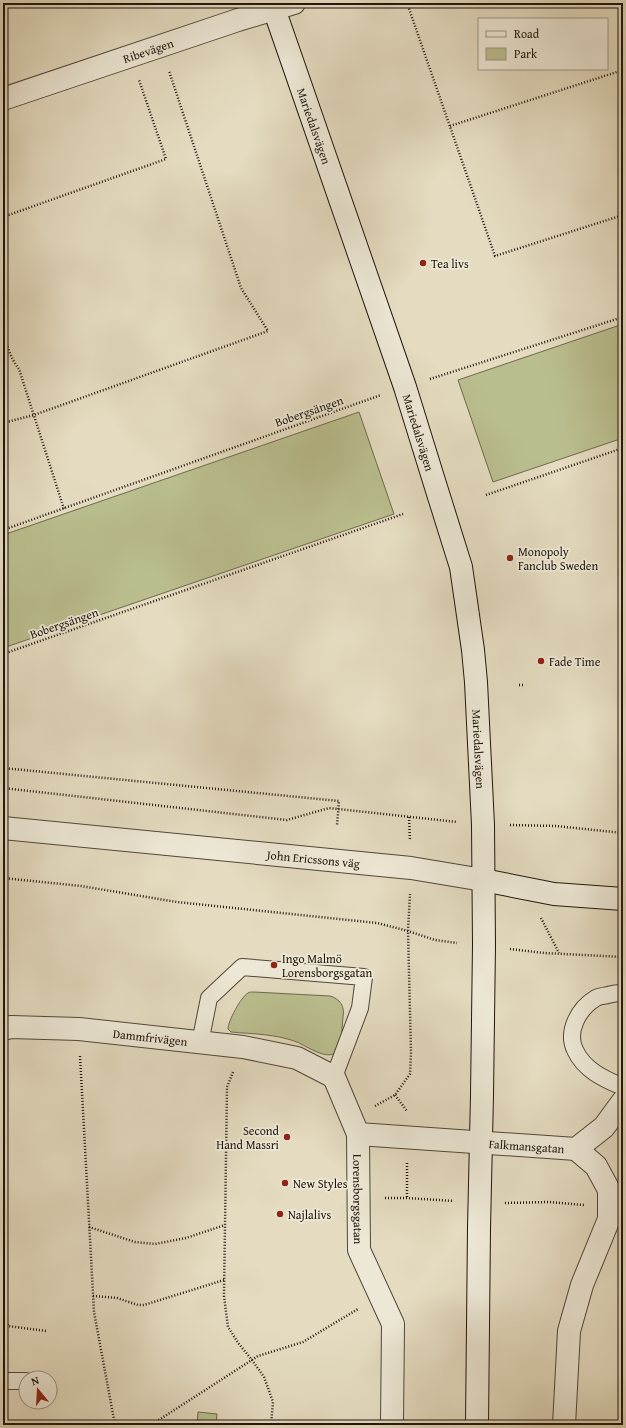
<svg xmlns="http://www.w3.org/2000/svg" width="626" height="1428" font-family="'Gentium Book Plus',serif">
<rect width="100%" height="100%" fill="#e4dbc0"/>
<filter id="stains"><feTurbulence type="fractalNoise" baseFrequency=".005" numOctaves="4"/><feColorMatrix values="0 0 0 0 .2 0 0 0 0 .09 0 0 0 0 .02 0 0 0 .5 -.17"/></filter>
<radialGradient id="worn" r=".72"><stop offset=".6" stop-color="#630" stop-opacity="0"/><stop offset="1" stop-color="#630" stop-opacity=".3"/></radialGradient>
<path fill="#babe8e" stroke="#6c6a4e" d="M623,324V438L493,482L458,380Z
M359,412L394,514L3,648V535Z
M254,992L330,996C340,999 345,1006 343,1017C342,1025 342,1046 336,1052C328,1061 306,1046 297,1042C276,1034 253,1034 231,1032L228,1029C228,1021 241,997 248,993C249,992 252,992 254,992Z
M198,1412L217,1414L216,1425H197Z"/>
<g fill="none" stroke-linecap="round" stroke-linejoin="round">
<defs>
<path id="service" d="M623,994C618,992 613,994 608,995C604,996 599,996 596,998C579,1008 566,1031 575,1050C584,1070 604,1079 623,1087
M200,1043L209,998L242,967L364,977L360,1008L334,1077
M3,1381H26"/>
<g id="minor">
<path id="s1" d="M3,99L238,20L294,3"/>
<path id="s2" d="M3,1029L11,1027L79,1029L243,1047L297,1058L334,1077L358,1134L359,1250L393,1324L392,1425"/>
<path id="s3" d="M358,1134L576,1149L604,1127L623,1101"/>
<path d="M564,1425L569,1331L582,1285L609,1219V1190L596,1166L576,1149"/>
</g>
<g id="tertiary">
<path id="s4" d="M3,828L411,868L483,880"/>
</g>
<g id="secondary">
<path id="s5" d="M272,3L405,387L435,484L461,567L473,650L476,682L483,825L484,945L482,1095L479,1228L477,1425"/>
<path d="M483,880L554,894L623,899"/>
</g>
</defs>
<use href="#service" stroke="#50463a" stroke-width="18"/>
<use href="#minor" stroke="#50463a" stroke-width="24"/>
<use href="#tertiary" stroke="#50463a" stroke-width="24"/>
<use href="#secondary" stroke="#1f150d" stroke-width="24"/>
<path stroke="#1f150d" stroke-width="2.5" stroke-dasharray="1 2" stroke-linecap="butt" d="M407,3L495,256L623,215
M450,126L623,70
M3,217L166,159L139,80
M3,317C5,322 4,327 5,333C6,345 11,359 19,369L64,509
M430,379L623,317
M3,423L34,415L268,331L241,288L169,71
M486,495L623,448
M3,530L381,395
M3,654L403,514
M519,685H523
M3,768L339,801L337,825
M3,788L287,820L329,808L457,822
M409,817L410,841
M510,825L556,826L623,833
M3,878L81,886L177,902L377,923L408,931L435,940L457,943
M541,918L559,953
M510,949L544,953L623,957
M80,1056L94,1312L115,1425
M3,1063L5,1054
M233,1072L227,1087L224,1296L228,1327L239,1344L252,1360L264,1377L273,1402L271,1425
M395,1095L407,1111
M375,1106L395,1095L410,1074L411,1052L408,931L410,894
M407,1163V1198
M385,1198H407L454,1201
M505,1203L549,1202L584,1205
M89,1227L135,1242L155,1244L186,1238L225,1225
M93,1296L117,1298L138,1305H144L224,1280
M3,1310L8,1326L46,1331
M44,1422L45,1425
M151,1425L258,1356L303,1342L358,1309"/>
<use href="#service" stroke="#ede8d6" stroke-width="16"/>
<use href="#minor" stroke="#ede8d6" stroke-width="22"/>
<use href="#tertiary" stroke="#ede8d6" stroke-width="22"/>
<use href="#secondary" stroke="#ede8d6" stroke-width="22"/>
</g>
<g fill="#8f2418" stroke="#ede8d6" stroke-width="1.5">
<circle cx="423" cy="263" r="4"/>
<circle cx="510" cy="558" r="4"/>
<circle cx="541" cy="661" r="4"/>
<circle cx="274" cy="965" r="4"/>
<circle cx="287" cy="1137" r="4"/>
<circle cx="285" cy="1183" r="4"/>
<circle cx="280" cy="1214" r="4"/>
</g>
<g text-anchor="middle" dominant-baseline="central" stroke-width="3.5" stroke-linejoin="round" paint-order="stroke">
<g font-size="12" fill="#1f150d" stroke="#ede8d6">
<text stroke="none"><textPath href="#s1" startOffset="153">Ribevägen</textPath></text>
<text stroke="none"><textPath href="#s5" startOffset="130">Mariedalsvägen</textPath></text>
<text transform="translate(309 411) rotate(-19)">Bobergsängen</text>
<text stroke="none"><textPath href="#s5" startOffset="454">Mariedalsvägen</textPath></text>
<text transform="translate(64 623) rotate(-19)">Bobergsängen</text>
<text stroke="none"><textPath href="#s5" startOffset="778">Mariedalsvägen</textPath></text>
<text stroke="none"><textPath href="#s4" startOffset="312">John Ericssons väg</textPath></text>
<text stroke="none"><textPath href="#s2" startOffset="148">Dammfrivägen</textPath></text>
<text stroke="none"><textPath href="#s3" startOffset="169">Falkmansgatan</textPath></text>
<text stroke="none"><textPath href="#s2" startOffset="465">Lorensborgsgatan</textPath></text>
</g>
<g font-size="12" fill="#1f150d" stroke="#ede8d6" text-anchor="start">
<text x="431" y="263">Tea livs</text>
<text x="518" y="551">Monopoly<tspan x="518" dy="14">Fanclub Sweden</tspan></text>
<text x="549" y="661">Fade Time</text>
<text x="282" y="958">Ingo Malmö<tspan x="282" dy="14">Lorensborgsgatan</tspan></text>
<text x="279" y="1130" text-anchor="end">Second<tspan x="279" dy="14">Hand Massri</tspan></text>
<text x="293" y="1183">New Styles</text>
<text x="288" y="1214">Najlalivs</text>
</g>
</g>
<rect width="626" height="1428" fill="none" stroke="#e4dbc0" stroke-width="16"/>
<rect x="4" y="4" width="618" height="1420" fill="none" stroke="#1f150d" stroke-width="2"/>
<rect x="8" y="8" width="610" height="1412" fill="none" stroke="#1f150d"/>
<rect x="478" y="18" width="130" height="52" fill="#ede8d6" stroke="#9b9486"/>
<rect x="486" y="31" width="20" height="6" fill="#ede8d6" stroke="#9b9486"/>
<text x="514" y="38" font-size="12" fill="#1f150d">Road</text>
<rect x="486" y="48" width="20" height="12" fill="#babe8e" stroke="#9b9486"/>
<text x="514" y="58" font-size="12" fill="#1f150d">Park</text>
<g transform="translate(38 1390) rotate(342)"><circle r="19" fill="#ede8d6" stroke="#9b9486"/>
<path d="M0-3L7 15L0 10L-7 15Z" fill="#8f2418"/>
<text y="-6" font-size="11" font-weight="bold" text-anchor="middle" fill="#1f150d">N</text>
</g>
<rect width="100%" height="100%" filter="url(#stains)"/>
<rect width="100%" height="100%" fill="url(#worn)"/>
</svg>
